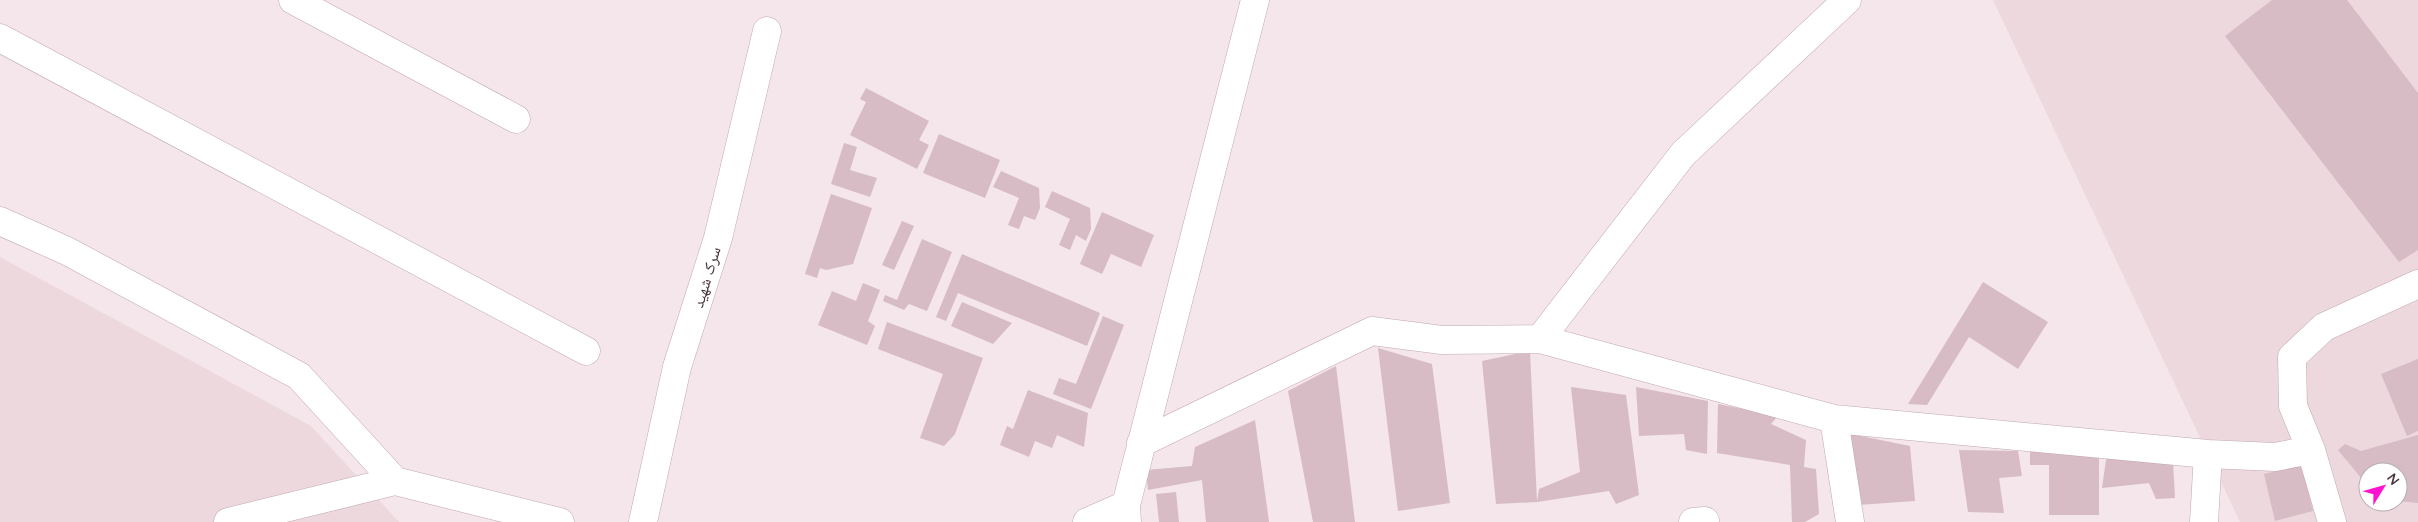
<svg xmlns="http://www.w3.org/2000/svg" width="2418" height="522" font-family="Quicksand,'Noto Naskh Arabic',sans-serif">
<rect width="100%" height="100%" fill="#f4e6ea"/>
<path fill="#edd8de" fill-rule="evenodd" d="M1993,0H2418V522H2240ZM2368,472H2398V502H2368Z
M0,257L311,426L399,522H0Z"/>
<path fill="#d7bbc5" d="M2272,0H2347L2418,93V250L2399,262L2225,36Z
M866,88L929,121L919,140L929,145L917,169L850,135L866,102L860,99Z
M939,134L1000,160L985,198L923,173Z
M844,143L857,147L850,170L877,178L870,197L831,184Z
M1001,171L1039,188L1040,208L1035,220L1024,216L1019,229L1008,225L1019,198L993,187Z
M1052,191L1090,208L1091,229L1086,241L1076,235L1070,250L1059,245L1070,219L1045,207Z
M831,194L872,208L853,264L826,270L820,268L817,278L805,274Z
M1102,212L1154,235L1141,267L1111,254L1102,274L1080,264Z
M902,221L914,226L894,270L882,265Z
M922,239L952,252L927,311L909,304L904,310L883,301L885,295L897,300Z
M962,254L1100,313L1087,346L958,293L946,321L936,317Z
M1983,282L2048,322L2018,369L1969,337L1927,405L1908,404Z
M863,283L880,290L868,321L875,326L867,345L818,325L832,291L856,301Z
M962,302L1012,323L993,344L951,326Z
M1103,316L1124,325L1091,409L1053,394L1059,378L1076,384Z
M887,322L983,358L955,434L944,446L920,438L943,374L878,349Z
M1378,348L1432,364L1450,503L1398,511Z
M1530,351L1537,502L1496,504L1482,361Z
M2418,359V431L2407,436L2381,374Z
M1336,366L1355,522H1313L1288,391Z
M1571,387L1626,395L1639,495L1616,504L1609,491L1537,502L1539,489L1580,472Z
M1636,387L1708,401L1707,454L1686,450L1684,434L1639,436Z
M1028,390L1088,413L1084,447L1057,435L1052,448L1035,441L1029,457L1000,445L1007,426L1013,429Z
M1718,404L1778,416L1771,424L1806,440L1804,467L1816,469L1819,514L1805,522H1792L1790,465L1717,453Z
M1255,420L1269,522H1206L1202,480L1148,490L1146,470L1192,466L1195,447Z
M1851,434L1910,446L1915,501L1858,505Z
M2418,435V503L2398,501V472H2368L2367,485L2338,450L2345,444L2361,451Z
M1959,450L2018,451L2022,476L1999,478L2004,513L1968,512Z
M2030,452H2099V515H2049V465H2030Z
M2107,453L2173,462L2175,498L2156,499L2149,483L2102,488Z
M2302,465L2313,511L2275,521L2264,474Z
M1176,492L1179,522H1159L1156,494Z"/>
<g fill="none" stroke-linecap="round" stroke-linejoin="round">
<defs>
<path id="minor" d="M293,0L516,119
M0,38L586,351
M0,221L67,251L299,376L395,481
M1540,339L1683,154L1847,0
M1834,419L1850,522
M1141,443L1372,331L1442,340L1540,339L1834,419L2208,454L2275,457L2311,450
M228,522L395,481L560,522
M643,522L677,367L718,238L767,31
M1087,522L1126,505
M1127,522L1126,505L1255,0
M1693,522L1705,521
M2204,522L2208,454
M2332,522L2311,450L2293,406L2292,357L2324,327L2418,284"/>
</defs>
<use href="#minor" stroke="#c1a8af" stroke-width="29"/>
<use href="#minor" stroke="#fff" stroke-width="28"/>
</g>
<g text-anchor="middle" dominant-baseline="central" stroke-width="4.5" stroke-linejoin="round" paint-order="stroke">
<g font-size="16" fill="#48353b" stroke="#fff">
<text transform="translate(706 277) rotate(-73)">سرک شهید</text>
</g>
</g>
<g transform="translate(2383 487) rotate(53)"><circle r="24" fill="#ffffff" stroke="#b6aeb1"/>
<path d="M0-4L9 19L0 12L-9 19Z" fill="#ff13d0"/>
<text y="-8" font-size="14" font-weight="bold" text-anchor="middle" fill="#48353b">N</text>
</g>
</svg>
